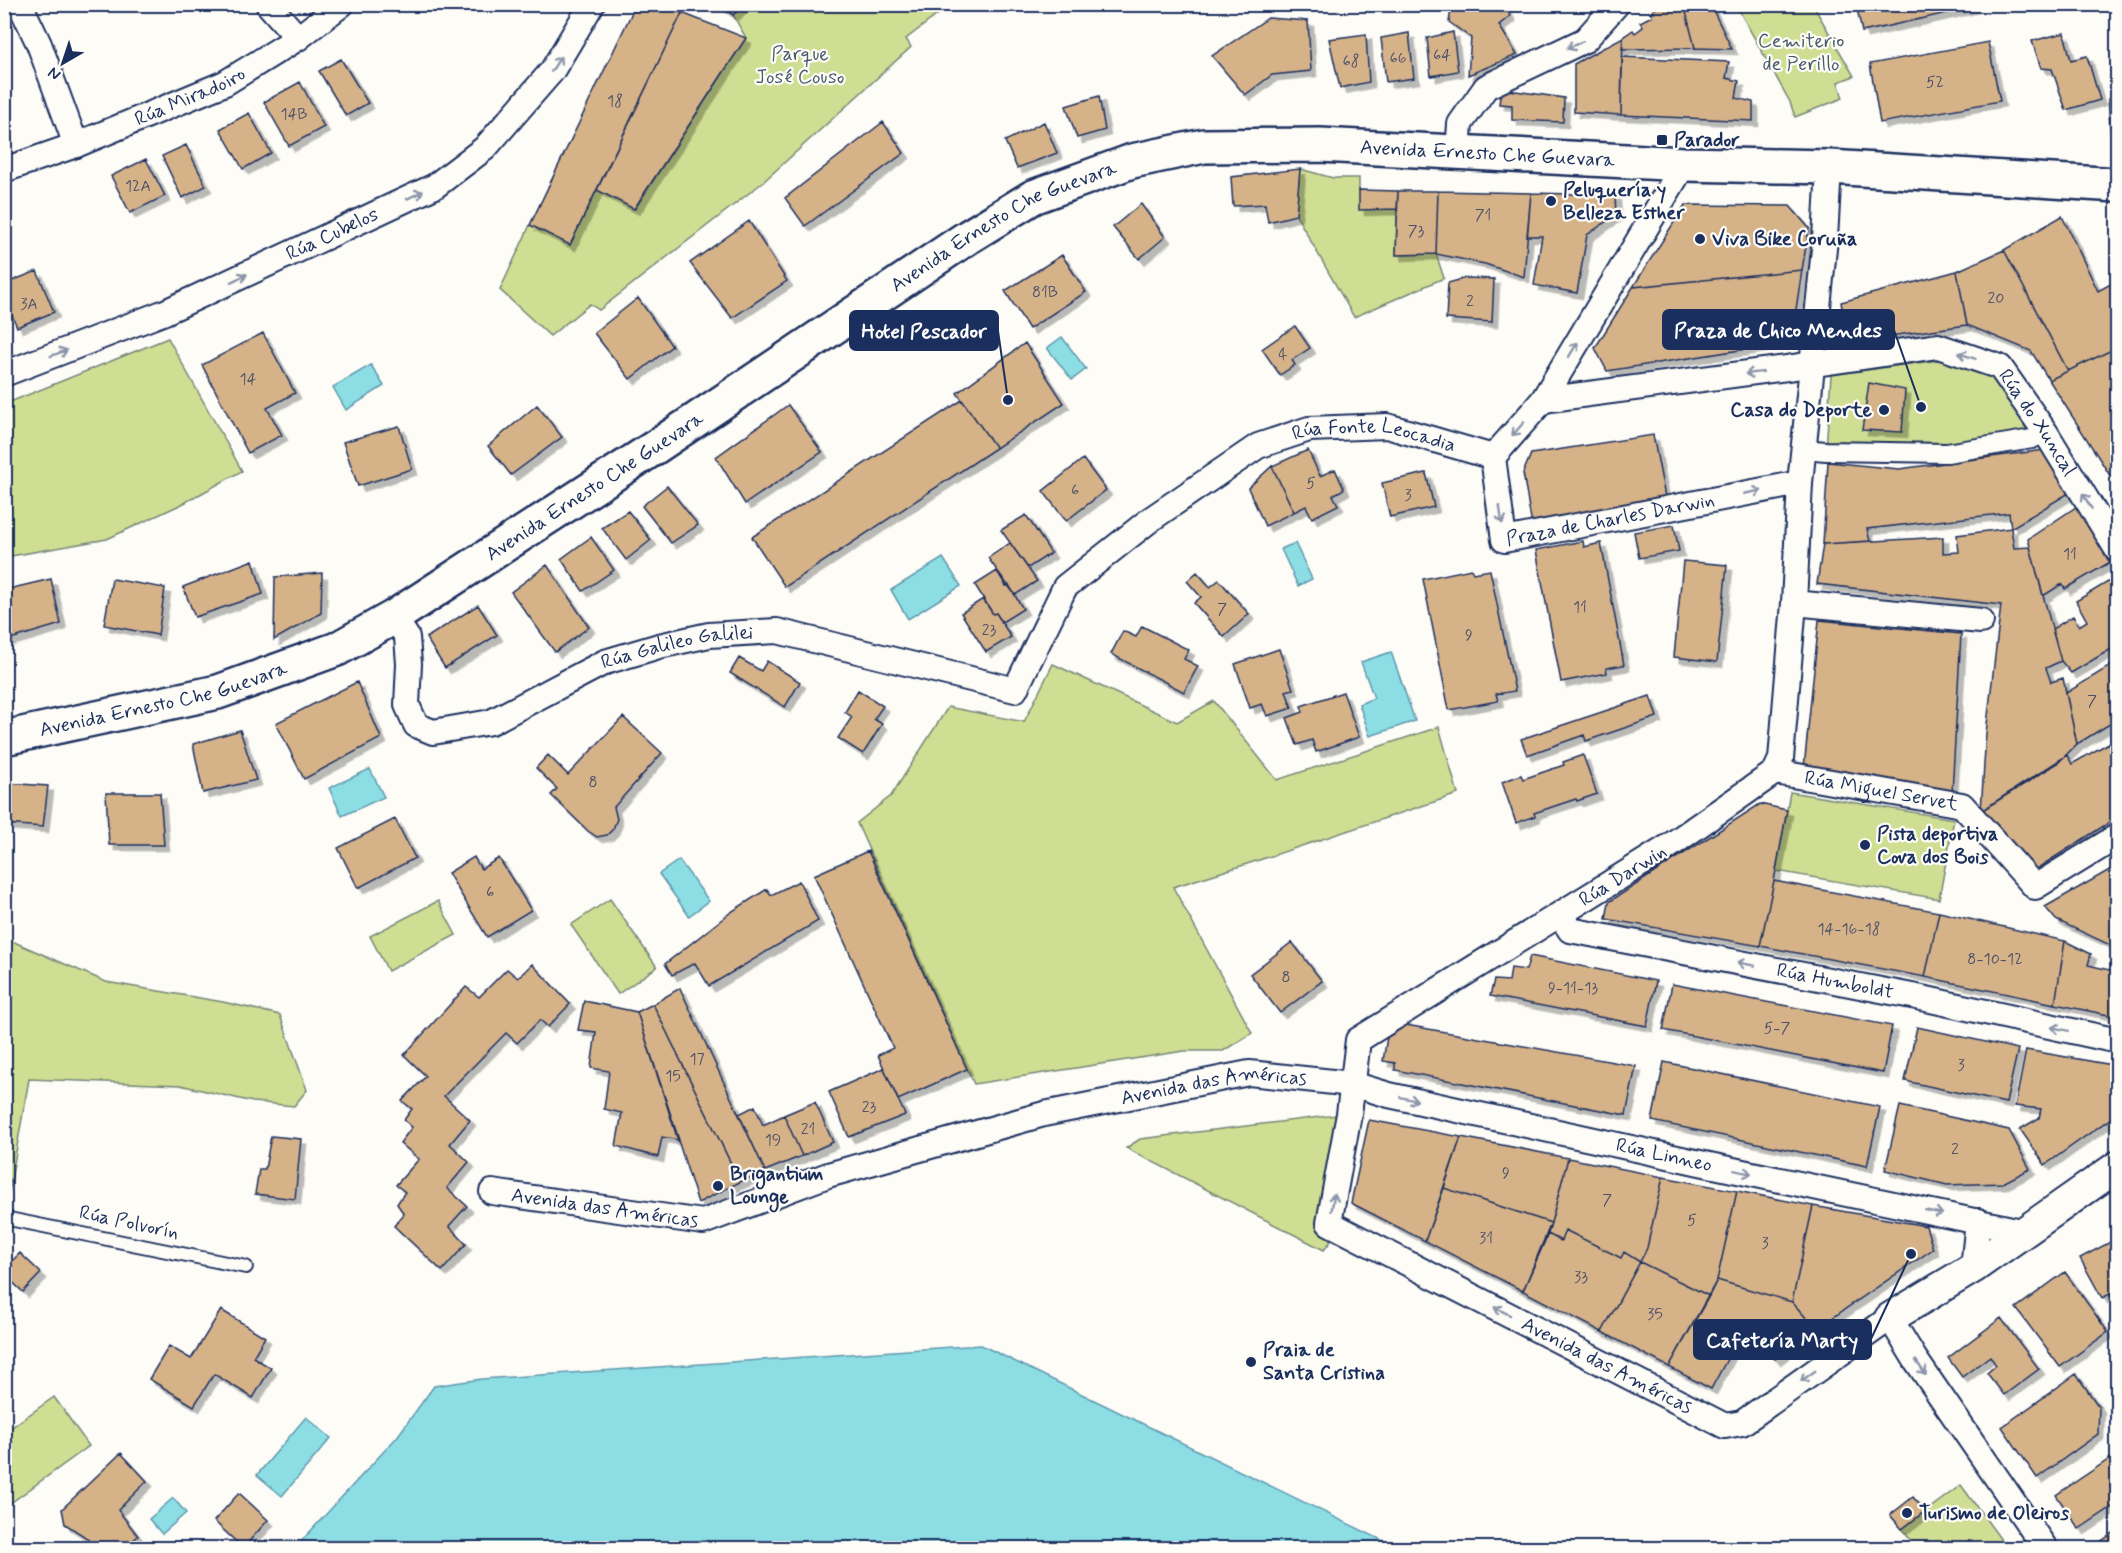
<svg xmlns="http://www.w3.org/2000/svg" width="2122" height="1553" font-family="Mynerve,sans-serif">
<defs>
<filter id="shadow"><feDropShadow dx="5.5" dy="5.5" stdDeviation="0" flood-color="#0004"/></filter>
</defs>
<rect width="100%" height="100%" fill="#fdfcf7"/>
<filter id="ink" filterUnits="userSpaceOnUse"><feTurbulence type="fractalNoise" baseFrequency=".0167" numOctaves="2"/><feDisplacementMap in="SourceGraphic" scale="12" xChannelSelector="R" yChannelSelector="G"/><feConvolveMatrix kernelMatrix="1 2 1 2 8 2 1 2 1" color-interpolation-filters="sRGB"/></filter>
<g filter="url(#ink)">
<path fill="#cfde92" stroke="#758678" stroke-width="1.5" d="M745,5H950L906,39L911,47L762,183L599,310L590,304L550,336L500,290L530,225L570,245L597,190L635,209L746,38L733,15Z
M1736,5H1813L1854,76L1838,82L1843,98L1795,117L1790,102Z
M1300,169L1333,178H1359V190L1397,209L1396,255L1436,254L1444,278L1354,317L1296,215Z
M168,338L242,471L184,503L107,539L5,557V404Z
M1939,360L1994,373L2032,439L1947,453L1826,451L1831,375Z
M1053,664L1177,722L1214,701L1277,780L1439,727L1458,794L1247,864L1173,887L1252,1033L1223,1051H1184L974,1084L857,823L891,796L948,707L1024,722Z
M1790,792L1954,819L1939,899L1776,871Z
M610,899L657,967L618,994L571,925Z
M438,901L456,935L388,971L370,936Z
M5,938L106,982L223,1002L280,1015L307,1090L294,1106L253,1102L180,1085L29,1079L9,1192H5Z
M1336,1115L1319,1213L1322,1230L1331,1241L1324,1250L1126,1148L1140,1139Z
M54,1397L89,1446L5,1507V1432Z
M1961,1485L2007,1548H1916L1902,1529Z"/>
<path fill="#8ddee4" stroke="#5f98ae" stroke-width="1.5" d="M1062,337L1086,369L1072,380L1047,348Z
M371,365L384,386L346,410L333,387Z
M1295,543L1312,579L1298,586L1281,549Z
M943,558L961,586L908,619L891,590Z
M1391,652L1415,721L1370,736L1359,704L1374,698L1361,662Z
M370,769L384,797L342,816L329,788Z
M679,860L709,901L689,916L659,874Z
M981,1345L1398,1548H295L397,1437L434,1386L482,1379Z
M306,1417L331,1438L282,1496L257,1475Z
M173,1498L186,1513L162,1534L149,1519Z"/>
<path fill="#d6b288" stroke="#1b2f5e" stroke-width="1.5" filter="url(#shadow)" d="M636,4H664L682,13L570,245L530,225Z
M716,4H745L733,15Z
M1452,4H1504L1510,16L1499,25L1517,55L1468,75L1471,38L1449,22Z
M1661,4H1684L1695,48L1622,49L1623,37L1633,30L1635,33L1643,27L1640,22L1652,16L1651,12Z
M1684,4H1710L1732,49L1695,48Z
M1856,4H1974V7L1862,32Z
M682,13L746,38L634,209L597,190Z
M1268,18L1308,21L1311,71L1272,75L1245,95L1212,56Z
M1453,32L1458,71L1431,76L1427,38Z
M1409,33L1414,78L1386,82L1381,38Z
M2064,33L2071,60L2087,56L2100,100L2066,110L2052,69L2041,68L2032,41Z
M1366,34L1369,82L1340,88L1329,39Z
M1623,37L1621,115L1574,112V64Z
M1988,42L2000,101L1880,123L1870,64Z
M1622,57L1729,62L1726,78L1739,81L1736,98L1753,102V121L1621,115Z
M341,59L368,103L346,116L319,71Z
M300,82L324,127L289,146L264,102Z
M1501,89L1564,98L1563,122L1512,120V105L1499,104Z
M1099,96L1105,130L1077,138L1066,106Z
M2118,98V153L2112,152L2108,99Z
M249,113L271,153L243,169L220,129Z
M883,122L904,153L805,226L785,198Z
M1044,122L1057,153L1017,168L1005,141Z
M186,145L206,186L182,198L162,156Z
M146,159L165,196L130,213L111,176Z
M1300,169L1296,215L1268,222L1265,204L1233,206L1231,177Z
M1359,190L1398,191L1397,209L1359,210Z
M1398,191H1438L1436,254L1396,255Z
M1438,191L1531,193L1524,277L1485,264L1436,254Z
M1531,193L1615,195L1616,215L1587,235L1577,293L1534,285L1542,236H1527Z
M1141,204L1165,237L1139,259L1113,227Z
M1685,205L1790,206L1809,228L1802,270L1633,287Z
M2062,216L2098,291L2118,280V347L2068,371L2004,250Z
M749,221L787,281L732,318L690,263Z
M2004,250L2068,371L2049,380L2031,351L1967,325L1957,271Z
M1062,255L1086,292L1029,329L1005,291Z
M1802,270L1791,342L1607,371L1595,348L1633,287Z
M37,271L54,312L17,327L4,296V284Z
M1957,271L1967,325L1848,342L1841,302Z
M1466,278L1494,279L1492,322L1446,319L1448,283Z
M638,298L672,346L630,379L594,333Z
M1295,326L1310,348L1292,360L1295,365L1280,375L1262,349Z
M263,333L295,393L267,408L282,435L248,453L202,365Z
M1025,343L1064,403L996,448L957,393Z
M2118,347V488L2049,380Z
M1869,383L1905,390L1902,432L1862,430Z
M962,400L996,448L785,587L752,537Z
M537,405L562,437L511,475L488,446Z
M788,405L822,452L745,504L716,457Z
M399,426L412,469L358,486L343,442Z
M1653,435L1666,502L1532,526L1523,473L1531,454Z
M1308,450L1320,476L1335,469L1344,489L1333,495L1338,505L1312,518L1306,506L1294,512L1272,466Z
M2044,450L2069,493L2011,528L2009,513L1867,529L1870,541L1823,544L1828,462L1899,469Z
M1083,459L1106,490L1066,521L1043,491Z
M1272,466L1294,512L1265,526L1248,488Z
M1426,473L1434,507L1390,517L1382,483Z
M667,486L698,525L671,543L642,506Z
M2079,505L2112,561L2065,589L2062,584L2043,596L2028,539Z
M628,511L651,540L626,560L602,528Z
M1026,515L1051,553L1028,568L1001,530Z
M1674,525L1679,551L1639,558L1634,532Z
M2011,528L2014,548L2030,547L2061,661L2046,668L2051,682L2063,678L2077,744L2058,763L1981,811L1986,733L2001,605L1817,584L1823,544L1943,537V553L1959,552L1957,535Z
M591,537L614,570L583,591L561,559Z
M1583,541L1584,547L1601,543L1624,665L1606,668L1607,673L1561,682L1536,550Z
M1010,543L1037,581L1015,595L988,558Z
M253,560L263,594L195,617L183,587Z
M1683,561L1727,565L1717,662L1674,657Z
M547,565L589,627L555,652L511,592Z
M1471,569L1473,573L1490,570L1515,691L1496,694L1498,701L1449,710L1423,579Z
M997,571L1006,586L1009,585L1023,609L1002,622L996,613L993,614L975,585Z
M1197,572L1210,587L1219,580L1249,614L1224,637L1194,603L1201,597L1187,581Z
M322,573L321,613L274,640L275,577Z
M2118,576V645L2071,673L2061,661L2052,629L2073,616L2079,626L2087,621L2076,601Z
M51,579L61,624L4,641V590Z
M112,579L165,588L158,635L104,625Z
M983,599L993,614L996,613L1011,637L986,652L961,613Z
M478,605L497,635L445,668L426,638Z
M1819,620L1961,634L1952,793L1804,768Z
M1142,626L1189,650L1184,659L1198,666L1184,692L1111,654L1123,631L1136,637Z
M1279,649L1293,689L1286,691L1292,708L1267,716L1262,704L1250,708L1235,664Z
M739,658L761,671L767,661L800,682L785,707L730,673Z
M2118,661V719L2077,744L2066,693Z
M357,682L381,738L304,779L276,723Z
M858,690L883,706L874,719L882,724L863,754L838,738L852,717L845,712Z
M1343,692L1359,737L1316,752L1312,740L1297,745L1287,718L1303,712L1301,706Z
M1650,696L1657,717L1586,741L1584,735L1527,755L1521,739Z
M623,717L662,753L614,807L617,819L613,829L607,835L597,837L588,831L551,795L557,789L536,768L548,755L568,775Z
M240,730L256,780L203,793L193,744Z
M2114,740L2118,745V817L2033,871L1981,811L2067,755L2072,764Z
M1583,755L1597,794L1577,801L1576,799L1534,813L1535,816L1516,823L1502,782L1521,775L1523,779L1564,765L1563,762Z
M6,783L48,786L43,827L4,824Z
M106,793H160L164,845H109Z
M1760,804L1787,810L1774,881L1760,946L1606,919L1609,902Z
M395,819L415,858L358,888L338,848Z
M868,851L967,1069L898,1100L878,1055L893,1048L814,875Z
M474,857L481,869L499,858L531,910L487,937L448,873Z
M2118,865V942L2112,946L2056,920L2045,907Z
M799,881L818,921L709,986L695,963L672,975L665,964L731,912L767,889L771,895Z
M1774,881L1939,912L1925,977L1760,946Z
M1939,912L2065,941L2055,1004L1925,977Z
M2065,941L2091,954L2088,965L2118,972V1017L2055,1004Z
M1292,942L1322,981L1280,1013L1250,974Z
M1530,956L1656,981L1647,1026L1490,996L1494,980L1509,981L1511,968L1526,970Z
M532,964L570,1004L548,1027L540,1020L517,1043L506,1033L444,1096L470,1120L450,1144L469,1162L447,1188L467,1206L449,1226L466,1244L442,1271L394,1226L404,1214L397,1204L405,1192L396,1185L419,1159L400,1143L412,1127L404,1120L412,1109L402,1101L426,1076L404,1055L466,987L479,997L507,969L518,978Z
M1672,984L1892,1026L1883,1073L1663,1030Z
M680,988L765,1171L740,1182L653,1004Z
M584,1001L637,1012L679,1140L662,1137L658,1157L616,1146L622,1113L604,1109L609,1071L591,1068L596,1032L578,1030Z
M653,1004L740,1182L698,1203L637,1012Z
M1406,1025L1636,1066L1626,1115L1395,1070V1063L1383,1061L1387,1037Z
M1917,1027L2018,1049L2006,1103L1905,1081Z
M2026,1050L2118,1066V1113L2045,1165L2020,1129L2039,1118L2041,1109L2015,1106Z
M1664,1062L1880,1107L1867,1166L1652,1121Z
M884,1068L905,1115L849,1137L829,1092Z
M815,1102L833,1142L802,1156L784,1115Z
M755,1106L763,1125L784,1115L802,1156L765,1171L739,1114Z
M1900,1106L2009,1130L2030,1169L2003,1183L1947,1185L1885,1170Z
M1369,1120L1461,1137L1425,1241L1351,1203Z
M271,1136L301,1139L295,1199L255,1194L259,1169H265Z
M1461,1137L1568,1158L1551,1223L1444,1188Z
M1568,1158L1663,1177L1647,1248L1640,1262L1624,1252L1621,1258L1565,1230L1561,1241L1548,1234Z
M1663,1177L1737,1191L1717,1280L1709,1296L1640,1262L1647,1248Z
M1444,1188L1551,1223L1523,1291L1425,1241Z
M1737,1191L1813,1206L1792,1302L1717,1280Z
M1813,1206L1926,1226L1933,1249L1816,1329L1792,1302Z
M1565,1230L1621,1258L1624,1252L1640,1262L1602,1332L1523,1291L1548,1234L1561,1241Z
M2118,1238V1304L2112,1293L2102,1298L2080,1258Z
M20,1253L41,1273L23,1292L4,1274V1269Z
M1640,1262L1709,1296L1669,1367L1602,1332Z
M2065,1272L2108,1332L2060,1367L2016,1308Z
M1717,1280L1792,1302L1816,1329L1775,1359L1744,1328L1711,1389L1669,1367Z
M221,1310L265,1337L253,1357L271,1368L253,1398L214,1374L194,1406L149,1379L169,1346L191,1359Z
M2001,1318L2039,1369L2004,1395L1987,1373L1996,1365L1990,1356L1962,1377L1948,1358Z
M2076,1374L2099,1407L2098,1434L2037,1478L2002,1427Z
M121,1453L147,1481L118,1510L138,1536L124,1548H97L84,1536L65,1524L62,1509Z
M2114,1456L2118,1462V1503L2079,1529L2056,1495Z
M239,1493L268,1520L243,1548L214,1521Z
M1913,1497L1925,1511L1902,1529L1890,1515Z
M2118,1530V1548H2091Z"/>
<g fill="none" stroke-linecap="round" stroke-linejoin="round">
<defs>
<path id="service" d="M4,1218L246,1267"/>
<path id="pedestrian" d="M1803,449L1826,451L1947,453L2032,439L2046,433"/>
<g id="minor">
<path d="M20,4L39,44L76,145"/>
<path d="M268,4L298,38"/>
<path d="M1458,152L1460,124L1486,87L1585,40L1617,4"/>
<path id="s1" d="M1829,167L1825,239L1800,483L1794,603L1781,759L1775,772L1668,847L1358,1040L1349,1114L1329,1223L1725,1426L1742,1423L1890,1318L1915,1359L2045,1548"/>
<path id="s2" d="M4,170L76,145L225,83L298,38L342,4"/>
<path id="s3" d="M4,374L165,312L435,186L485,148L552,71L592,4"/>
<path id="s4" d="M1543,400L1787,368L1938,346L2000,367L2046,433L2118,551"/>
<path id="s5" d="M1493,457L1504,540L1800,483"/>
<path d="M1493,457L1543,400L1684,164"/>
<path d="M1794,603L1981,621"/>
<path id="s6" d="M394,617L407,637L409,664L407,705L416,725L433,732L491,722L605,662L659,646L709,635L777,631L1015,690L1065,587L1151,519L1258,446L1309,429L1387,426L1493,457"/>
<path id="s7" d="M1775,772L1962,805L2035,887L2118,836"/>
<path id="s8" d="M1560,915L1570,930L1917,997L2118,1041"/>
<path id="s9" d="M492,1192L703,1222L828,1175L1044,1114L1249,1073L1352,1084L1389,1095L1700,1163L2026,1232"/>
<path d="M1973,1268L1978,1221"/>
</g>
<path id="tertiary" d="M1890,1318L1973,1268L2118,1166"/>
<g id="secondary">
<path id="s10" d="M4,738L218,692L337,649L394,617L657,446L968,237L1033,197L1132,161L1204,146L1320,145L1684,164L1829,167L2118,185"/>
</g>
</defs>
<use href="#service" stroke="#1b2f5e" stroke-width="16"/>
<use href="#pedestrian" stroke="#1b2f5e" stroke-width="22"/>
<use href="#minor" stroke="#1b2f5e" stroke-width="28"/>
<use href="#tertiary" stroke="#1b2f5e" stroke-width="34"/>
<use href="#secondary" stroke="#1b2f5e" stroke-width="38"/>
<use href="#service" stroke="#fdfcf7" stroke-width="12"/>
<use href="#pedestrian" stroke="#fdfcf7" stroke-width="18"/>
<use href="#minor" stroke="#fdfcf7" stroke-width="24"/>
<use href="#tertiary" stroke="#fdfcf7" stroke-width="30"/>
<use href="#secondary" stroke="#fdfcf7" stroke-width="33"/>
</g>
<defs><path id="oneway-shaft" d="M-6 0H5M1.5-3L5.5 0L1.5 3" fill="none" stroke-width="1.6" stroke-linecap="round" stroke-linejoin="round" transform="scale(1.5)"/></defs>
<g stroke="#8c96aa">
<use href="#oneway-shaft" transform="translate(1575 45) rotate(155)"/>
<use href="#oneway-shaft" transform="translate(556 64) rotate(-58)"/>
<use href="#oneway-shaft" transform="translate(415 195) rotate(-25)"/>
<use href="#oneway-shaft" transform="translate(239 278) rotate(-25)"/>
<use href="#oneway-shaft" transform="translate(1573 350) rotate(-59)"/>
<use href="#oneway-shaft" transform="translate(59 353) rotate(-21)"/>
<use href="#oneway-shaft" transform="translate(1967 356) rotate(-161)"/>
<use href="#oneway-shaft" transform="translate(1754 373) rotate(173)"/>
<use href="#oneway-shaft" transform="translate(1518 429) rotate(132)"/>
<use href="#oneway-shaft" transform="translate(1753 492) rotate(-11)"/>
<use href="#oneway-shaft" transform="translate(2087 501) rotate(-121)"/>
<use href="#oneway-shaft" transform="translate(1501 515) rotate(82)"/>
<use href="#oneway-shaft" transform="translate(1746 964) rotate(-169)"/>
<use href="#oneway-shaft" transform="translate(2060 1029) rotate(-168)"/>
<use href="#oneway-shaft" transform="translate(1409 1099) rotate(12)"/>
<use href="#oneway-shaft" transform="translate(1743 1172) rotate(12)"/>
<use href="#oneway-shaft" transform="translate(1333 1202) rotate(-80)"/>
<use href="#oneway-shaft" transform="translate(1934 1212) rotate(12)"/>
<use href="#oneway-shaft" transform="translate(1502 1311) rotate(-153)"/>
<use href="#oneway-shaft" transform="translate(1921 1368) rotate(56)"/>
<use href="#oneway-shaft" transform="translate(1808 1376) rotate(144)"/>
</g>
</g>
<g fill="#1b2f5e" stroke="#fdfcf7" stroke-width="2">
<rect x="1656" y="134" width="12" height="12" rx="3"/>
<circle cx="1551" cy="201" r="6"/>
<circle cx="1700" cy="239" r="6"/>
<circle cx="1884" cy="410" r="6"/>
<circle cx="1865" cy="845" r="6"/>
<circle cx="718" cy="1186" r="6"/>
<circle cx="1251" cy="1362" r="6"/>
<circle cx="1907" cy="1513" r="6"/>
</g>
<g text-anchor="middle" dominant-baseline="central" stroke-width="4.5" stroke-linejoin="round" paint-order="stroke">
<g font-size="16" fill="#4a5068">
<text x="1442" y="55">64</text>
<text x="1398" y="58">66</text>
<text x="1351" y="61">68</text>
<text x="1935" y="82">52</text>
<text x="615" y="101">18</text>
<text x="294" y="114">14B</text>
<text x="138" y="186">12A</text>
<text x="1483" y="215">71</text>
<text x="1416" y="231">73</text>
<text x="1045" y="292">81B</text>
<text x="1996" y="298">20</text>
<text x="1470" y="301">2</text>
<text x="29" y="304">3A</text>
<text x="1283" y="354">4</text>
<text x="248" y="379">14</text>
<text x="1311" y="483">5</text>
<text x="1075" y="490">6</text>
<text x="1408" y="495">3</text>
<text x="2070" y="554">11</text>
<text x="1580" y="607">11</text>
<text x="1222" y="609">7</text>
<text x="989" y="630">23</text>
<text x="1469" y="635">9</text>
<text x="2092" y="701">7</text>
<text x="593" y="782">8</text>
<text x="490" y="892">6</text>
<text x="1849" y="929">14-16-18</text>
<text x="1995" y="959">8-10-12</text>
<text x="1286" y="977">8</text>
<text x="1573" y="988">9-11-13</text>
<text x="1777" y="1028">5-7</text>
<text x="697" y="1059">17</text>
<text x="1961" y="1065">3</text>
<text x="673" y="1076">15</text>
<text x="869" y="1107">23</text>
<text x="808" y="1129">21</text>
<text x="773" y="1140">19</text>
<text x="1955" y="1149">2</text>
<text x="1506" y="1173">9</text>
<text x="1607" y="1200">7</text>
<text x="1692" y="1220">5</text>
<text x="1486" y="1238">31</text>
<text x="1765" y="1243">3</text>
<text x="1581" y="1277">33</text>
<text x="1655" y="1314">35</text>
</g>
<g font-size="20" fill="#485b6b" stroke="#fdfcf7">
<text x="1801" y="41">Cemiterio<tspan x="1801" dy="23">de Perillo</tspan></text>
<text x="800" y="54">Parque<tspan x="800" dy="23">José Couso</tspan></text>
</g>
<g font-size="20" fill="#1b2f5e" stroke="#fdfcf7">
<text stroke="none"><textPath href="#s2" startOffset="200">Rúa Miradoiro</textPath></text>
<text stroke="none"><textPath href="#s10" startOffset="1638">Avenida Ernesto Che Guevara</textPath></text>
<text stroke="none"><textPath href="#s10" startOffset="1136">Avenida Ernesto Che Guevara</textPath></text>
<text stroke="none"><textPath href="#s3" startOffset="357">Rúa Cubelos</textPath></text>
<text stroke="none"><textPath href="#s4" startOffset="531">Rúa do Xuncal</textPath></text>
<text stroke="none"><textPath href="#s6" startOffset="1214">Rúa Fonte Leocadia</textPath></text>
<text stroke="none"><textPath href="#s10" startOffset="650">Avenida Ernesto Che Guevara</textPath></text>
<text stroke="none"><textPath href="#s5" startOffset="192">Praza de Charles Darwin</textPath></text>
<text stroke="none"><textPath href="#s6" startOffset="394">Rúa Galileo Galilei</textPath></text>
<text stroke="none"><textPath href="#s10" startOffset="164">Avenida Ernesto Che Guevara</textPath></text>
<text stroke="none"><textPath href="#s7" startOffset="108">Rúa Miguel Servet</textPath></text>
<text transform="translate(1623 876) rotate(-32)">Rúa Darwin</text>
<text stroke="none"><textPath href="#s8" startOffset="288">Rúa Humboldt</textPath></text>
<text stroke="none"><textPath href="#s9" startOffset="744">Avenida das Américas</textPath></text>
<text stroke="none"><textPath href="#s9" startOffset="1204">Rúa Linneo</textPath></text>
<text stroke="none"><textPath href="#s9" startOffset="114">Avenida das Américas</textPath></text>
<text transform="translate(129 1223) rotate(12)">Rúa Polvorín</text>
<text stroke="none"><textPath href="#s1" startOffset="1602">Avenida das Américas</textPath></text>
</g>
<g font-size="20" font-weight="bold" fill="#1b2f5e" stroke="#fdfcf7" text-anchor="start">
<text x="1674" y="140">Parador</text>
<text x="1563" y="190">Peluquería y<tspan x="1563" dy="23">Belleza Esther</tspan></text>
<text x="1712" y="239">Viva Bike Coruña</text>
<text x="1872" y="410" text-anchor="end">Casa do Deporte</text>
<text x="1877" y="834">Pista deportiva<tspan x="1877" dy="23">Cova dos Bois</tspan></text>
<text x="730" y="1174">Brigantium<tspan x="730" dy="23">Lounge</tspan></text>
<text x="1263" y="1350">Praia de<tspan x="1263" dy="23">Santa Cristina</tspan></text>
<text x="1919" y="1513">Turismo de Oleiros</text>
</g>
</g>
<path fill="none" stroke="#1b2f5e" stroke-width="2" d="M1921 407L1894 330M1008 400L998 331M1911 1254L1871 1339"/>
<g fill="#1b2f5e" stroke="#fdfcf7" stroke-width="2">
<circle cx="1921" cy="407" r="6"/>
<circle cx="1008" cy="400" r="6"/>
<circle cx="1911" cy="1254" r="6"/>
</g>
<g fill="#1b2f5e" stroke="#1b2f5e" stroke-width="2">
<rect x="1663" y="310" width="231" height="39" rx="6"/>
<rect x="850" y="311" width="148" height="39" rx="6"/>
<rect x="1694" y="1320" width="177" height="39" rx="6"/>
</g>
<g font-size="21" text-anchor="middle" font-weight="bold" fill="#fff">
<text x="1778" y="337">Praza de Chico Mendes</text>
<text x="924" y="338">Hotel Pescador</text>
<text x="1782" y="1347">Cafetería Marty</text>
</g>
<rect width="2122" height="1553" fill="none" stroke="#fdfcf7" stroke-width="24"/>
<rect x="12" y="12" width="2098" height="1529" fill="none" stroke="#1b2f5e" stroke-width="2" filter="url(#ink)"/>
<g transform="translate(63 63) rotate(219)" stroke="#fdfcf7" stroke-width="4.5" paint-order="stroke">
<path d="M0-4.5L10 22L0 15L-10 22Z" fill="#1b2f5e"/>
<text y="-9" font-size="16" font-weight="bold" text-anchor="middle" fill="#1b2f5e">N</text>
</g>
</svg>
